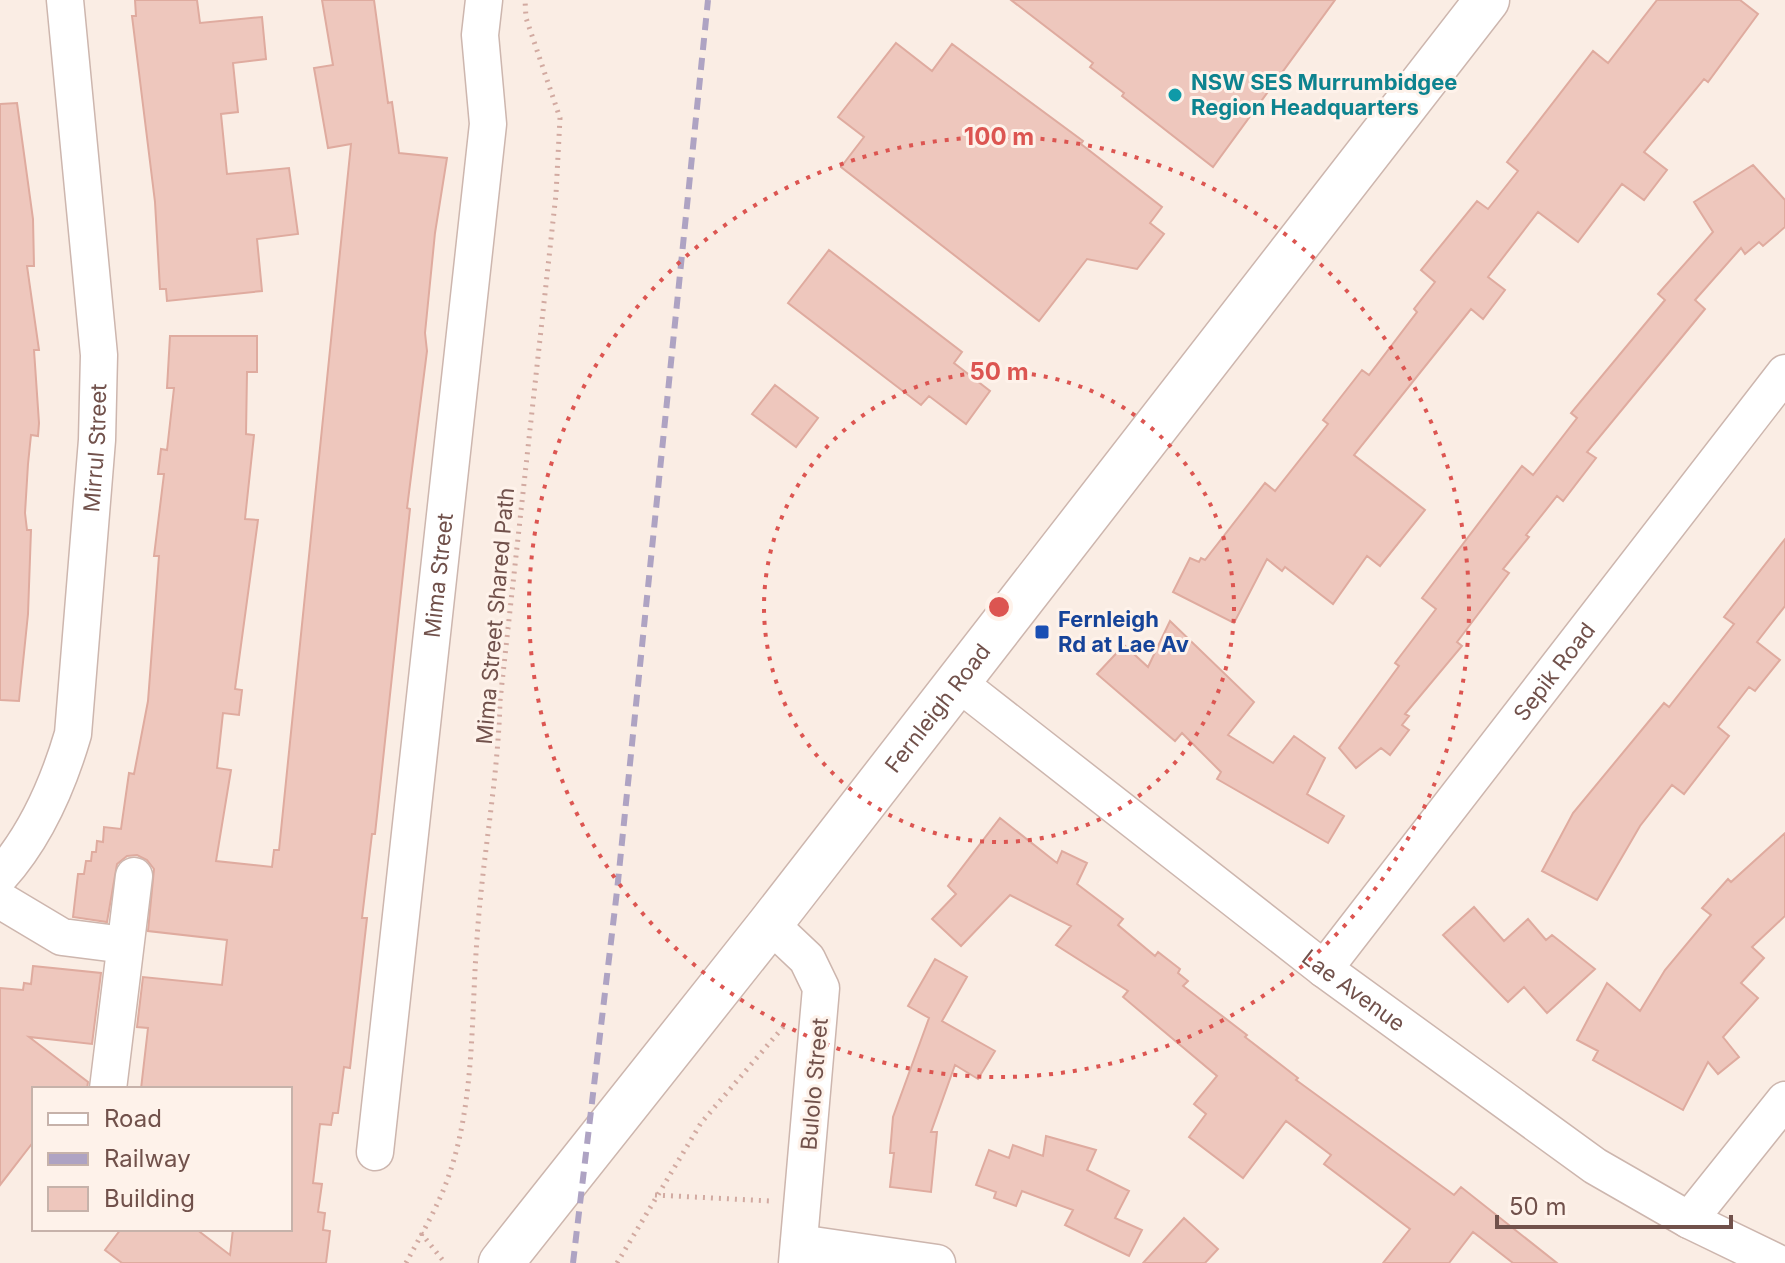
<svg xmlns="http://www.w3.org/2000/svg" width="1785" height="1263" font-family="Inter,sans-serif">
<rect width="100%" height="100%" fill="#faede4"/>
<path fill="#eec7bd" stroke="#dfab9f" stroke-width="2" d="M135,0H197L200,23L262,17L266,59L233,63L238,112L221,114L227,174L289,168L298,234L257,239L262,291L167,301L166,289H160L155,202L132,16H136Z
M322,0H374L388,103L392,102L399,153L447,158L435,233L425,333L427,351L407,508L410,509L375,834H372L362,918H367L350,1068L344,1067L338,1113H333L331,1125L320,1124L313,1183L322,1184L318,1212L325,1213L323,1230L330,1231L326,1263H122L105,1250L121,1229H196L230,1255L233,1229H290V1089H141L148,1028L137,1027L143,977L222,985L227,940L148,931L154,869L147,860L137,855L127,856L117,864L107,922L73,917L78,874H84L86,861H91L92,852H96L97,841L103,842L104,827L121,829L129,773L134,774L148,701L159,556H154L164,474H158L161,449L167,450L174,388H167L170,336H257V372H247L246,434L254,435L245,519L258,520L235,689L242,690L239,715L223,713L217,768L231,770L216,861L272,867L274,850H279L351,144L328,148L314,68L333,65Z
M1011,0H1335L1213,167L1122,96L1124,93L1090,67L1093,63Z
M1657,0H1740L1758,14L1708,82L1704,79L1644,152L1667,170L1644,200L1622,184L1578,242L1538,212L1488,277L1505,290L1483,319L1471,309L1354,455L1425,510L1380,566L1367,556L1333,604L1285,567L1282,571L1267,559L1234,623L1173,592L1190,558L1199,562L1201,558L1205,560L1265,483L1275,491L1328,424L1323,420L1362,370L1369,375L1417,312L1414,309L1435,282L1421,270L1477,201L1488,209L1518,171L1507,162L1593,51L1608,63Z
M896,43L932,71L952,44L1083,141L1081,144L1162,207L1150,223L1164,234L1137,269L1087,259L1039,321L841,167L864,137L838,117Z
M17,103L33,219L34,266H27L39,350H34L39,423L38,436L31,435L28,464L25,513L27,530H31L28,614L19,701L0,700V104Z
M1753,165L1785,200V227L1763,246L1759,242L1745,254L1741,248L1695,300L1705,309L1587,452L1596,458L1563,501L1557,496L1526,535L1529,537L1503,569L1509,573L1457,642L1462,646L1405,714L1409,716L1402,725L1409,730L1390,755L1381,748L1356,768L1339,748L1399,666L1395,663L1436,609L1422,598L1522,466L1533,475L1577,418L1571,413L1665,300L1658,294L1713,232L1694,202Z
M829,250L962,352L954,363L990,391L966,424L929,396L921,405L788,303Z
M775,385L818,418L796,447L752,414Z
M1785,539V606L1757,642L1780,660L1755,691L1749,687L1718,727L1729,736L1684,794L1672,785L1640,826L1597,900L1542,871L1573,813L1664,703L1669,707L1734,624L1724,617Z
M1170,621L1254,702L1228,735L1273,763L1294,736L1325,758L1307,794L1344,816L1328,843L1217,779L1221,772L1182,733L1175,741L1097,674L1124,645L1148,667Z
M1000,818L1057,863L1062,851L1087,863L1077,884L1123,919L1118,925L1155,956L1158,952L1180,969L1178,973L1188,981L1183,986L1247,1035L1245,1037L1298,1078L1296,1080L1454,1195L1461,1187L1557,1263H1513L1473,1232L1449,1263H1383L1410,1229L1324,1164L1331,1155L1286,1121L1243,1178L1189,1137L1206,1114L1194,1104L1217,1076L1123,997L1128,991L1056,945L1071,926L1010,895L961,946L932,919L956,894L948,886Z
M1785,833V916L1752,947L1764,958L1741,983L1758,998L1723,1037L1739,1057L1718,1074L1708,1062L1683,1110L1593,1060L1598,1051L1577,1040L1607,983L1640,1011L1665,970L1711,915L1702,908L1728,879L1731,882Z
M1474,907L1504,941L1528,919L1546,940L1552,935L1595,969L1547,1013L1524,987L1508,1002L1443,935Z
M935,959L967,977L942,1021L995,1051L978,1079L955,1065L931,1132H937L931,1192L890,1187L894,1153H890L893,1117L929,1018L908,1006Z
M33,966L101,973L92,1044L29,1037L88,1082L87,1089H34V1141L0,1185V988L23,990L24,983L31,984Z
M1046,1136L1096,1150L1087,1170L1129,1191L1115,1218L1142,1230L1129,1256L1065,1225L1073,1210L1022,1191L1016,1206L994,1198L996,1192L976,1185L989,1150L1009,1158L1013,1145L1043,1156Z
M1184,1218L1218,1249L1205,1263H1143Z"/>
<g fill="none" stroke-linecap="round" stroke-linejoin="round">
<defs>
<g id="minor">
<path id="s1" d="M956,681L1324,969L1595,1166L1689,1220L1778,1263"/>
<path id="s2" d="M0,876C36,836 58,785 73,734L97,440L99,355L65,0"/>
<path d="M0,900L62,937L125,945"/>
<path d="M770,924L807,959L821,988L797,1263"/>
<path id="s3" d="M1324,969L1785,373"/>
<path d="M108,1089L134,876"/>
<path id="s4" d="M375,1152L488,124L480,35L484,0"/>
<path d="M1689,1220L1785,1100"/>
<path d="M799,1243L937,1263"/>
</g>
<g id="tertiary">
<path id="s5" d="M501,1263L770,924L1487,0"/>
</g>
</defs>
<use href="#minor" stroke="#cdb6ae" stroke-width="39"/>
<use href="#tertiary" stroke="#cdb6ae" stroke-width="47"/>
<path stroke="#d2aaa1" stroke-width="5" stroke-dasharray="2 6" stroke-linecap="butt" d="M655,1195L771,1201
M421,1233L445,1263
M406,1263C421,1235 439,1205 449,1175C475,1100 471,1016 477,939C482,859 498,781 500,701L556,194L560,118L526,18L525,0
M617,1263L701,1123L784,1026"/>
<use href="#minor" stroke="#fff" stroke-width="36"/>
<use href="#tertiary" stroke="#fff" stroke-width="44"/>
<path stroke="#aea3c3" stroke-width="6" stroke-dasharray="12 8" stroke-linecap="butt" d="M573,1263L617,891L708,0"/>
</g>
<g fill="none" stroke="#dc5551" stroke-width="4" stroke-dasharray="4 8">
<circle cx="999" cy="607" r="235"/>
<circle cx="999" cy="607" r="470"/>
</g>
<circle fill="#0f9aa8" stroke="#fef2ea" stroke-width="3" cx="1175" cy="95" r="8"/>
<rect fill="#1a4fb4" stroke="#fef2ea" stroke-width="3" x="1034" y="624" width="16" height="16" rx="4"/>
<g text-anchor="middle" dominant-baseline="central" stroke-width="6" stroke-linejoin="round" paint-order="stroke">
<g font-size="22" font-weight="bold" fill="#0d838f" stroke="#fef2ea" text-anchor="start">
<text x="1191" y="82">NSW SES Murrumbidgee<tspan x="1191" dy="25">Region Headquarters</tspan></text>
</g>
<g font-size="22" fill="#71514b" stroke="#fef2ea">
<text stroke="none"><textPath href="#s2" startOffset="448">Mirrul Street</textPath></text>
<text stroke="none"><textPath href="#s4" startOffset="580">Mima Street</textPath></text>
<text transform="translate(495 616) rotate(-85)">Mima Street Shared Path</text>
<text stroke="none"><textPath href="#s3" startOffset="376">Sepik Road</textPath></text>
<text stroke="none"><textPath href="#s5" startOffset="706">Fernleigh Road</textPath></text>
<text stroke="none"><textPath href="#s1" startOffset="504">Lae Avenue</textPath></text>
<text transform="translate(814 1084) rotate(-85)">Bulolo Street</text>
</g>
<g font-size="22" font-weight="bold" fill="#164399" stroke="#fef2ea" text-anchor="start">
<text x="1058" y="619">Fernleigh<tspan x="1058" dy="25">Rd at Lae Av</tspan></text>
</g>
</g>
<circle cx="999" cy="607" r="12" fill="#dc5551" stroke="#fef2ea" stroke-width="4"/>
<g font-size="24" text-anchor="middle" font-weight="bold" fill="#dc5551" stroke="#fef2ea" stroke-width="6" stroke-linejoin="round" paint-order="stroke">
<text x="999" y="145">100 m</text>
<text x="999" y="380">50 m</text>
</g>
<rect x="32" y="1087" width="260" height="144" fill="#fef2ea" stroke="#c6b2aa" stroke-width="2"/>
<rect x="48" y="1113" width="40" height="12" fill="#ffffff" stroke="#c6b2aa" stroke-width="2"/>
<text x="104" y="1127" font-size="24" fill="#71514b">Road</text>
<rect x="48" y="1153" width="40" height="12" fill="#aea3c3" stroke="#c6b2aa" stroke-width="2"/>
<text x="104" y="1167" font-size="24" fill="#71514b">Railway</text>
<rect x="48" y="1187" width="40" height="24" fill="#eec7bd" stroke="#c6b2aa" stroke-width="2"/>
<text x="104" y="1207" font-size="24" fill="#71514b">Building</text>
<path d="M1497 1215v12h234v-12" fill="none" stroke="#71514b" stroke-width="4"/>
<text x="1509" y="1215" font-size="24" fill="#71514b" stroke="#fef2ea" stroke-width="6" paint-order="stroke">50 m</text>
</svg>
